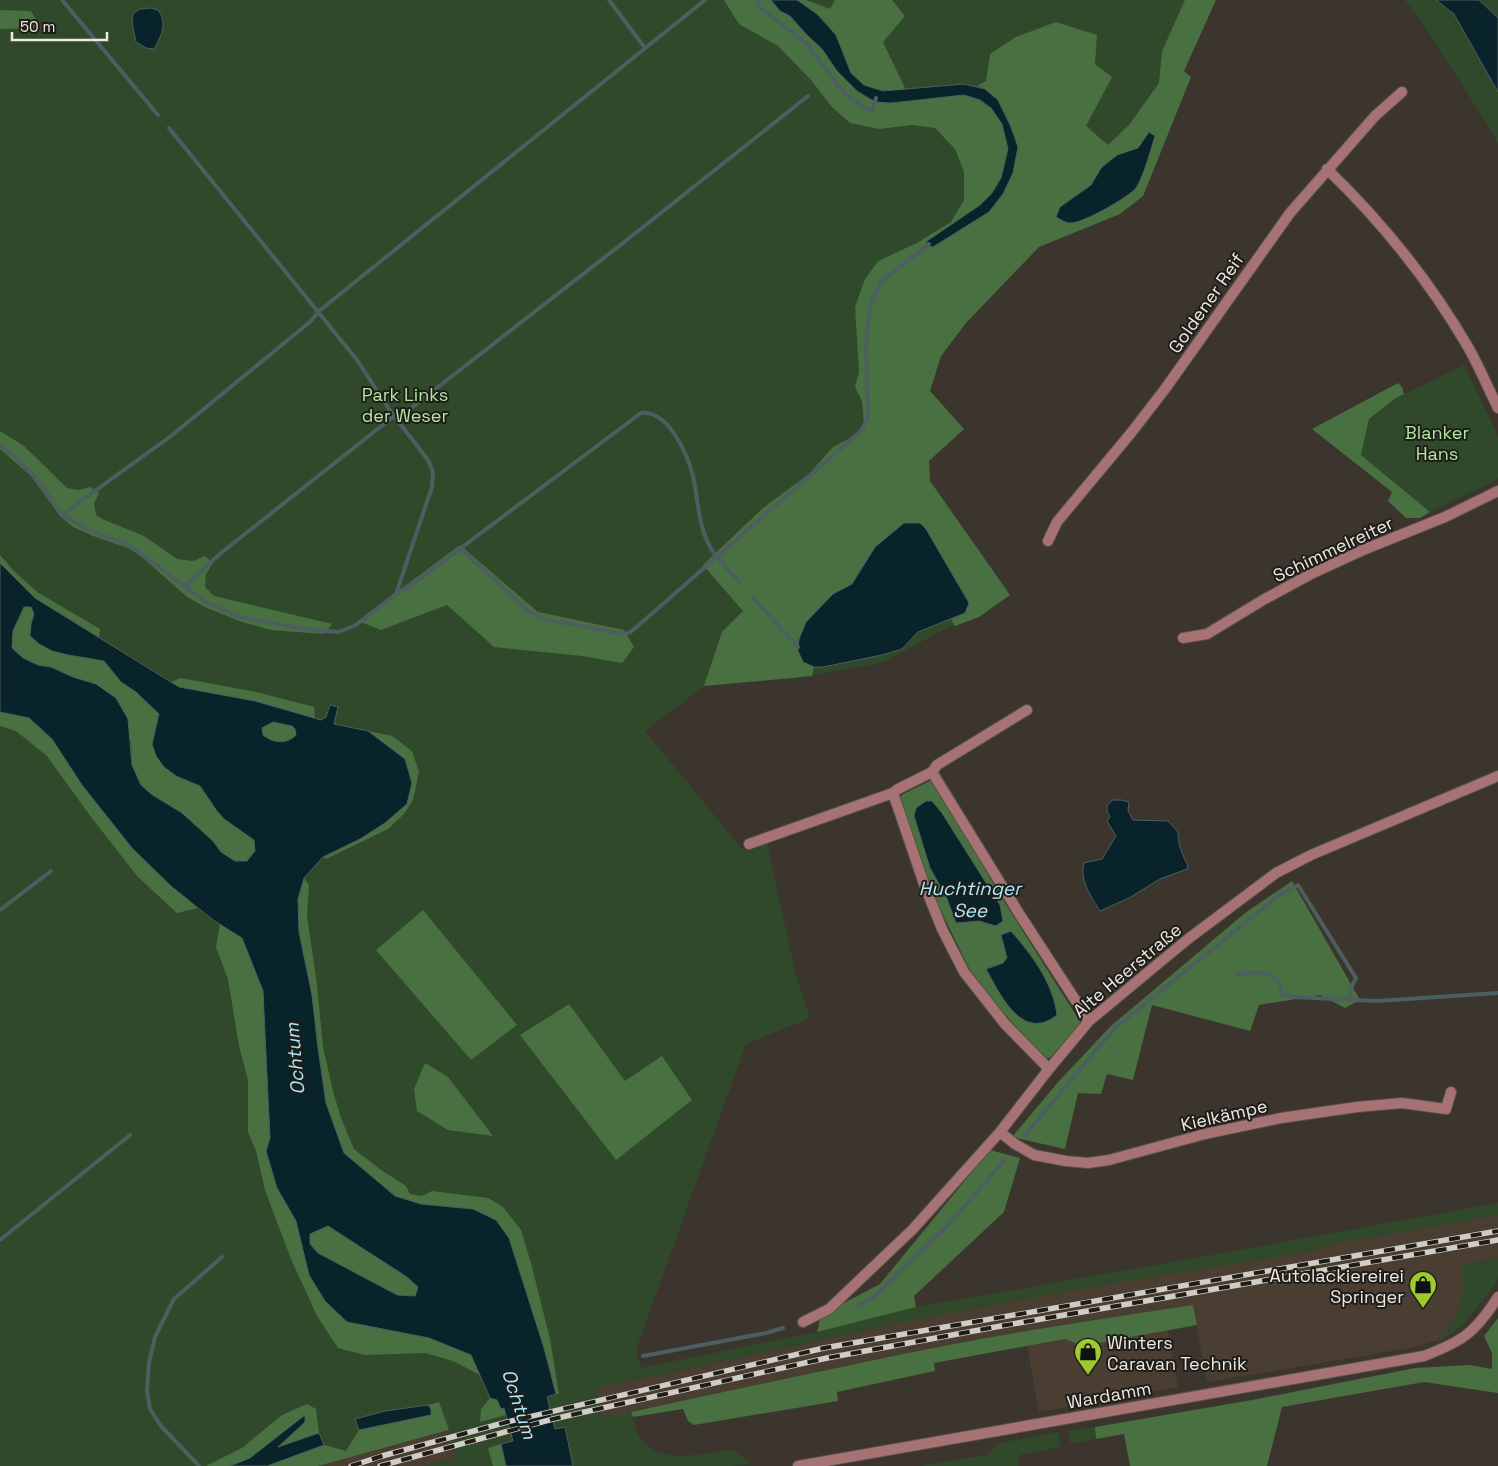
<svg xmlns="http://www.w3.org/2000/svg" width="1498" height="1466" font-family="'Space Grotesk',sans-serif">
<rect width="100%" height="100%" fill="#3b352d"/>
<path fill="#493e31" d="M1498,1215V1258L1463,1264V1292L1458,1315L1447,1332L1436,1341L1409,1348L1207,1382L1193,1306L1086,1321L955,1344L811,1373L603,1418L580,1389L639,1379L922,1318L1108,1284L1318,1250L1327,1245Z
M1168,1330L1178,1387L1039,1412L1027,1346L1065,1339L1082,1346Z
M506,1415L501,1444L424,1466H318Z"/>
<path fill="#31492b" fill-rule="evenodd" d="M0,0H1216L1184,71L1191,77L1143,196L1120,214L1039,247L966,323L941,356L930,391L964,429L929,461L930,481L1010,595L979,617L943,630L884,662L799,678L704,686L645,731L742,849L753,850L767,843L795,971L810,1018L746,1044L636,1350L641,1368L817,1332L916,1307L1207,1256L1498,1203V1215L1327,1245L1318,1250L1108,1284L922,1318L596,1388L603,1417L631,1412C634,1420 636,1431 640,1438C659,1466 703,1453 732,1450L752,1463L732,1466H424L456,1457L448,1430L318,1466H0ZM568,1004L625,1081L521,1035ZM516,1025L471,1060L458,1044Z
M1405,0H1498V144L1489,127L1425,27Z
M1464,365L1498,436V479L1430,512L1361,455L1369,419L1396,398Z
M1498,1258V1278L1495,1285L1462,1326L1440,1341H1436C1463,1318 1464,1297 1462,1264Z
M1095,1427L1096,1439L1071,1444L1068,1431Z
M1058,1432L1061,1447L1019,1455L1018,1466H920L986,1455L1000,1443Z"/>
<path fill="#497040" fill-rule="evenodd" d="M724,0H771L780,11L790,16L806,34L822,49L837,71L857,91L875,102L891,103L964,95L980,100L991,108L1002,124L1008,149L1001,178L992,193L980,205L927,241L989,212L1018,147L985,89L977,86L986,81L990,54L1016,37L1056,22L1097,35L1095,64L1112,77L1086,126L1108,145L1129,125L1159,83L1162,51L1185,0H1216L1184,71L1191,77L1143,196L1120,214L1039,247L966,323L941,356L930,391L964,429L929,461L930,481L1010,595L979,617L955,626L951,619L965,613L969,603L926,529L920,523L861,568L852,584L833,594L806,622L803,662L814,667L812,676L704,686L722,632L743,611L703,565L763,508L809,474L833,447L856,435L864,423L862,401L855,387L859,372L855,307L865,279L878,261L917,243L951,222L964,200V172L955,149L935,128L912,125L879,129L850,123L832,107L811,80L778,46L739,24Z
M797,0H806L830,9L835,0H892L905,16L883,42L906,90C886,91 863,92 851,72C844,62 842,48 836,37C828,21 812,10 797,0Z
M0,10L31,11L40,28L0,29Z
M1398,383L1402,387L1404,394L1396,398L1369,419L1361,455L1430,512L1420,518H1406L1388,501L1392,492L1312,429Z
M0,431L24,446L67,488L78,490L90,487L99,493L94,503L96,515L102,519L144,536L177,559L193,561L205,556L213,563L206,574L205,587L214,596L332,624L324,634L271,630L242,622L207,608L187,597L141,556L128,548L93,536L73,527L60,516L31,476L0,449Z
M460,545L538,612L624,630L634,647L622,663L582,656L494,647L447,605L381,630L358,621Z
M0,555L13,570L37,592L100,629L99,638L35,598L0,563Z
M24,607H31L34,614L31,624L88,658L104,661L121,682L136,692L159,714L155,731L164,767L176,776L200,786L217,811L224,819L254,840L255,851L247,861H235L221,852L213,841L182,813L151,794L141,785L132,765L131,741L96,684L73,677L51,667L38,665L23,658L12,648V631Z
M181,678L256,692L314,707L315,719L255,701L179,687L171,682Z
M0,712L29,718L52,739L82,785L132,848L171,886L198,908L177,913L137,876L88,813L47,756L16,731L0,726Z
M273,722L292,726L295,729L296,735C286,745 273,743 263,735L262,728Z
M368,731L392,736L412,751L419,772L413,800L404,814L388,829L326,859L323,857C357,841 378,829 407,804L405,759Z
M930,781L936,785L998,892L1081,1023L1050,1058H1046L1041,1055L995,1003L970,970L941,911L921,861L900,797L903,794ZM957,838L978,870L1003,921L995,926L979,921L956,923L946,896ZM1001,935L1030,953L1055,1002L986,970L1003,963L1007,958Z
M304,878L309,885L307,916L317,985L323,1047L333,1091L341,1118L354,1149L381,1170L406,1186L410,1194L422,1196L432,1191L488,1198L503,1207L521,1230L531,1263L550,1339L559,1394H556L544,1348L509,1238L496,1220L473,1209L421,1204L395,1196L344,1153L326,1103L318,1048L312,995L299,932L298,899Z
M1292,881L1360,1000L1345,1008L1320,995L1259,1005L1250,1031L1152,1005L1133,1080L1107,1074L1101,1094L1078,1093L1065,1149L1012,1137L1059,1081L1111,1026L1245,913Z
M423,910L517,1025L471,1060L376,950Z
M220,924L242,938L263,991L270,1138L266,1152L277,1188L296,1221L309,1275L325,1301L347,1322L429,1338L471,1355L480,1375L453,1361L425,1353L365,1355L338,1348L317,1316L291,1259L265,1190L256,1151L248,1132V1080L239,1046L228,979L216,947Z
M569,1004L625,1081L662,1056L692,1100L616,1160L520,1035Z
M425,1063L448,1077L493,1136L448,1130L417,1111L414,1089Z
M990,1150L1020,1158L1004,1212L914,1296L916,1307L817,1332L821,1315L880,1284Z
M328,1226L407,1277L418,1287L415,1296L398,1295L318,1253L310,1244V1234Z
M1193,1305L1197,1325L1082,1346L1065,1339L934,1363L935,1371L837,1392L838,1401L694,1425L688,1421L683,1409L633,1417L631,1412C739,1389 846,1365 954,1344C1033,1329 1113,1317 1193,1305Z
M1498,1318V1393L1424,1382L1282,1407L1267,1466H1130L1124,1434L1096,1439L1095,1427L1252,1400L1415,1368L1469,1365L1492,1369V1353L1484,1336Z
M490,1398L498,1400L501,1408H504L506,1415L480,1422L481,1409Z
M439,1402L449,1430L318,1466H267L324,1445L346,1451L359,1430L430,1415L431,1409L428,1405Z
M307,1404L316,1409L319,1433L277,1448L305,1422V1416L250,1458L230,1466H206L242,1448L282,1415Z
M501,1444L506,1466H493L488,1448Z"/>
<path fill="#082329" stroke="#4d5e61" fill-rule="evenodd" d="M771,0H797L817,14L836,35L851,73L864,85L883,91L964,84L985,89L998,100L1011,127L1018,147L1013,173L1003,194L989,212L933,247L926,246L927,241L980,205L992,193L1001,178L1008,149L1002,124L991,108L980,100L964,95L891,103L875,102L857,91L837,71L822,49L806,34L790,16L780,11Z
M1436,0H1479L1498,18V92L1454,14Z
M150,8L158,10C168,24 161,36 154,49L146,48L136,42L132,22L133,14L140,9Z
M1149,132L1155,136C1151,149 1143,178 1136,188C1129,197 1082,224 1070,223C1066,223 1060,219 1056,217L1060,207L1091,185L1101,168L1117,155L1138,148Z
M904,523H920L926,529L969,603L965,613L918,632L902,649L882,655L823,667H814L803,662L798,651L799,639L806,622L833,594L852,584L875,547Z
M0,563L35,598L179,687L255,701L321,720L326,717L330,705L338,707L334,724L368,731L405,759L412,783L407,804L385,823L360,839L323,857L304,878L298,899L299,932L312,995L318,1048L326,1103L344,1153L395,1196L421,1204L473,1209L496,1220L509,1238L544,1348L556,1394L547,1397L555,1429L565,1427L573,1466H506L501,1444L513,1441L504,1408L501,1409L497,1400L490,1398L471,1355L429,1338L347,1322L325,1301L309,1275L296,1221L277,1188L266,1151L270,1138L263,991L242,938L213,920L171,886L132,848L82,785L52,739L29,718L0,712ZM24,607H31L34,614L31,624L30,636L39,644L52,651L68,655L104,661L121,682L136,692L159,714L152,744L156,756L164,767L176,776L200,786L217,811L224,819L254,840L255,851L247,861H235L221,852L213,841L182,813L151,794L141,785L132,765L128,719L116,698L96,684L73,677L51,667L38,665L23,658L12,648L13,631ZM273,722L292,726L295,729L296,735C286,745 273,743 263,735L262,728ZM328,1226L407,1277L418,1287L415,1296L397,1295L318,1253L310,1244V1234Z
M1113,800H1121L1129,802L1128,811L1133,820L1168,821L1178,832C1178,845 1182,854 1188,866L1187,869L1160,879L1129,898L1100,911C1092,898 1079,880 1084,863L1102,859L1116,836L1107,821L1110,817L1107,811V805Z
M926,801H932L942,813L1000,905L1003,921L996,926L979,921L956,923L946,896L930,868L914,816L916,808Z
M1011,931C1032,955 1053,983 1057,1015C1022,1043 1000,994 986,969L1003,963L1007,958L1001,935Z
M428,1405L431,1409V1415L359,1430L355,1419L385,1411Z
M305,1415V1422L278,1447L319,1433L324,1445L267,1466H230L250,1458Z"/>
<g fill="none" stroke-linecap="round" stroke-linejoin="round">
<path stroke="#4d5e61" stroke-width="4" d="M62,0L158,115
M609,0L645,48
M757,0L758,6L806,43L845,94L865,108L872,111L876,98
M397,419L623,243L808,96
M0,445L13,455L34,476L63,515L86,529L129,545L206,602L240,617L303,629L338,632L346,629L356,625L396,594L432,487L433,472L428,460L391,412L357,360L169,128
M63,514L171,436L311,321L319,311L705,0
M460,548L526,609L539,618L617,633L626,634L632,631L862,430L868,416L866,344L870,305L882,281L929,244
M185,586L221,553L394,416
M396,594L417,581L641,413C668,410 687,453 693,476C698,499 698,525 710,547C717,559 730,571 739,582
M753,598L798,647
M0,910L51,871
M1236,975C1250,973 1270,968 1279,982C1281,985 1281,990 1282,994L1293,997L1377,1001L1498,993
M1025,1135L1114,1029L1282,893L1298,885L1356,978L1350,990V1000
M0,1240L130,1135
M858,1306L873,1298L947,1226L1004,1161
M643,1356L766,1333L783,1328
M199,1466L161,1426L150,1409L147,1391L149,1362L155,1337L174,1299L222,1257"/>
<defs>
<path id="minor" d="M1327,169C1383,223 1429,280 1468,347C1479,366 1488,388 1498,408
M1048,541L1057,522L1131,433L1165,389L1290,213L1375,116L1402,92
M1183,638L1207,634L1263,600L1311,574L1363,550L1445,517L1498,491
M932,772L1020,915L1089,1021
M893,793L924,884L942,929L964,972L1005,1024L1049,1069
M749,844L893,793L898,789L932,772L937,765L1027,710
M1000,1132L1015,1144L1034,1155L1066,1161L1088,1163L1109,1160L1205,1134L1281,1118L1357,1107L1402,1103L1446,1109L1451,1092
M803,1322L829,1309L913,1229L1000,1132L1049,1069L1089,1021L1188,939L1276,873L1311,855L1498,776"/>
<path id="tertiary" d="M798,1466L1424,1356C1463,1341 1475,1333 1498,1297"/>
</defs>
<use href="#minor" stroke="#57524a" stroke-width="12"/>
<use href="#tertiary" stroke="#57524a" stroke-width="12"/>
<use href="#minor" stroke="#a67273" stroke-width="10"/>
<use href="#tertiary" stroke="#a67273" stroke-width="10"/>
<defs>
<path id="rail" d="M351,1466L382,1456L507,1422L824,1348L1498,1231
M380,1466L553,1419L827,1358L1001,1326L1498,1240"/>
</defs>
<use href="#rail" stroke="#d1ccc6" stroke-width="5.5"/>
<use href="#rail" stroke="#201d19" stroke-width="4" stroke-dasharray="11" stroke-linecap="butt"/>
</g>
<defs>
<symbol id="shop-pin" viewBox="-11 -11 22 30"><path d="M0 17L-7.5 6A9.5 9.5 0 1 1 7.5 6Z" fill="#9fca2d" stroke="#201d19"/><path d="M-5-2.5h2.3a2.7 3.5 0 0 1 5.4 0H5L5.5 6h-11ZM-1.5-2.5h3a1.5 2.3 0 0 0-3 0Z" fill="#111"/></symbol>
</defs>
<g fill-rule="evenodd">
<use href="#shop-pin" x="1407" y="1269" width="32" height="43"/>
<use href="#shop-pin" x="1072" y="1336" width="32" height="43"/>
</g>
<g text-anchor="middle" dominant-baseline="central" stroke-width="4" stroke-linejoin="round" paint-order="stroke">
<g font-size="18" fill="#ede8e3" stroke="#201d19">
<text transform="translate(1206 303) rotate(-55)">Goldener Reif</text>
<text transform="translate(1333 549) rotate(-25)">Schimmelreiter</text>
<text transform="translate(1127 970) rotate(-40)">Alte Heerstraße</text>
<text transform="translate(1224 1115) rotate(-13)">Kielkämpe</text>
<text transform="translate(1109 1395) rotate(-10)">Wardamm</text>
</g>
<g font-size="18" fill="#ade9a0" stroke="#201d19">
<text x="405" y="394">Park Links<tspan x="405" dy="21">der Weser</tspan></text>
<text x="1437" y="432">Blanker<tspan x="1437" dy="21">Hans</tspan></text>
</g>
<g font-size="18" fill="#ede8e3" stroke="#201d19" text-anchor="end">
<text x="1404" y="1275">Autolackiereirei<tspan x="1404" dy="21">Springer</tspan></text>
<text x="1107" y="1342" text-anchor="start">Winters<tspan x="1107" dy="21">Caravan Technik</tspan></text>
</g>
<g font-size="19" font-style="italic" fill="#a9eafb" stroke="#201d19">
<text x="970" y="888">Huchtinger<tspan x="970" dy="22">See</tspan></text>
<text transform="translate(295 1059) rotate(-95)">Ochtum</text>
<text transform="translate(519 1404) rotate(72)">Ochtum</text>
</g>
</g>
<path d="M12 32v8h95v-8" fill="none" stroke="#ede8e3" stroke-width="2.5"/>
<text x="20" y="32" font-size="15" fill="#ede8e3" stroke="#201d19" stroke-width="4" paint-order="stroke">50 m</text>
</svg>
